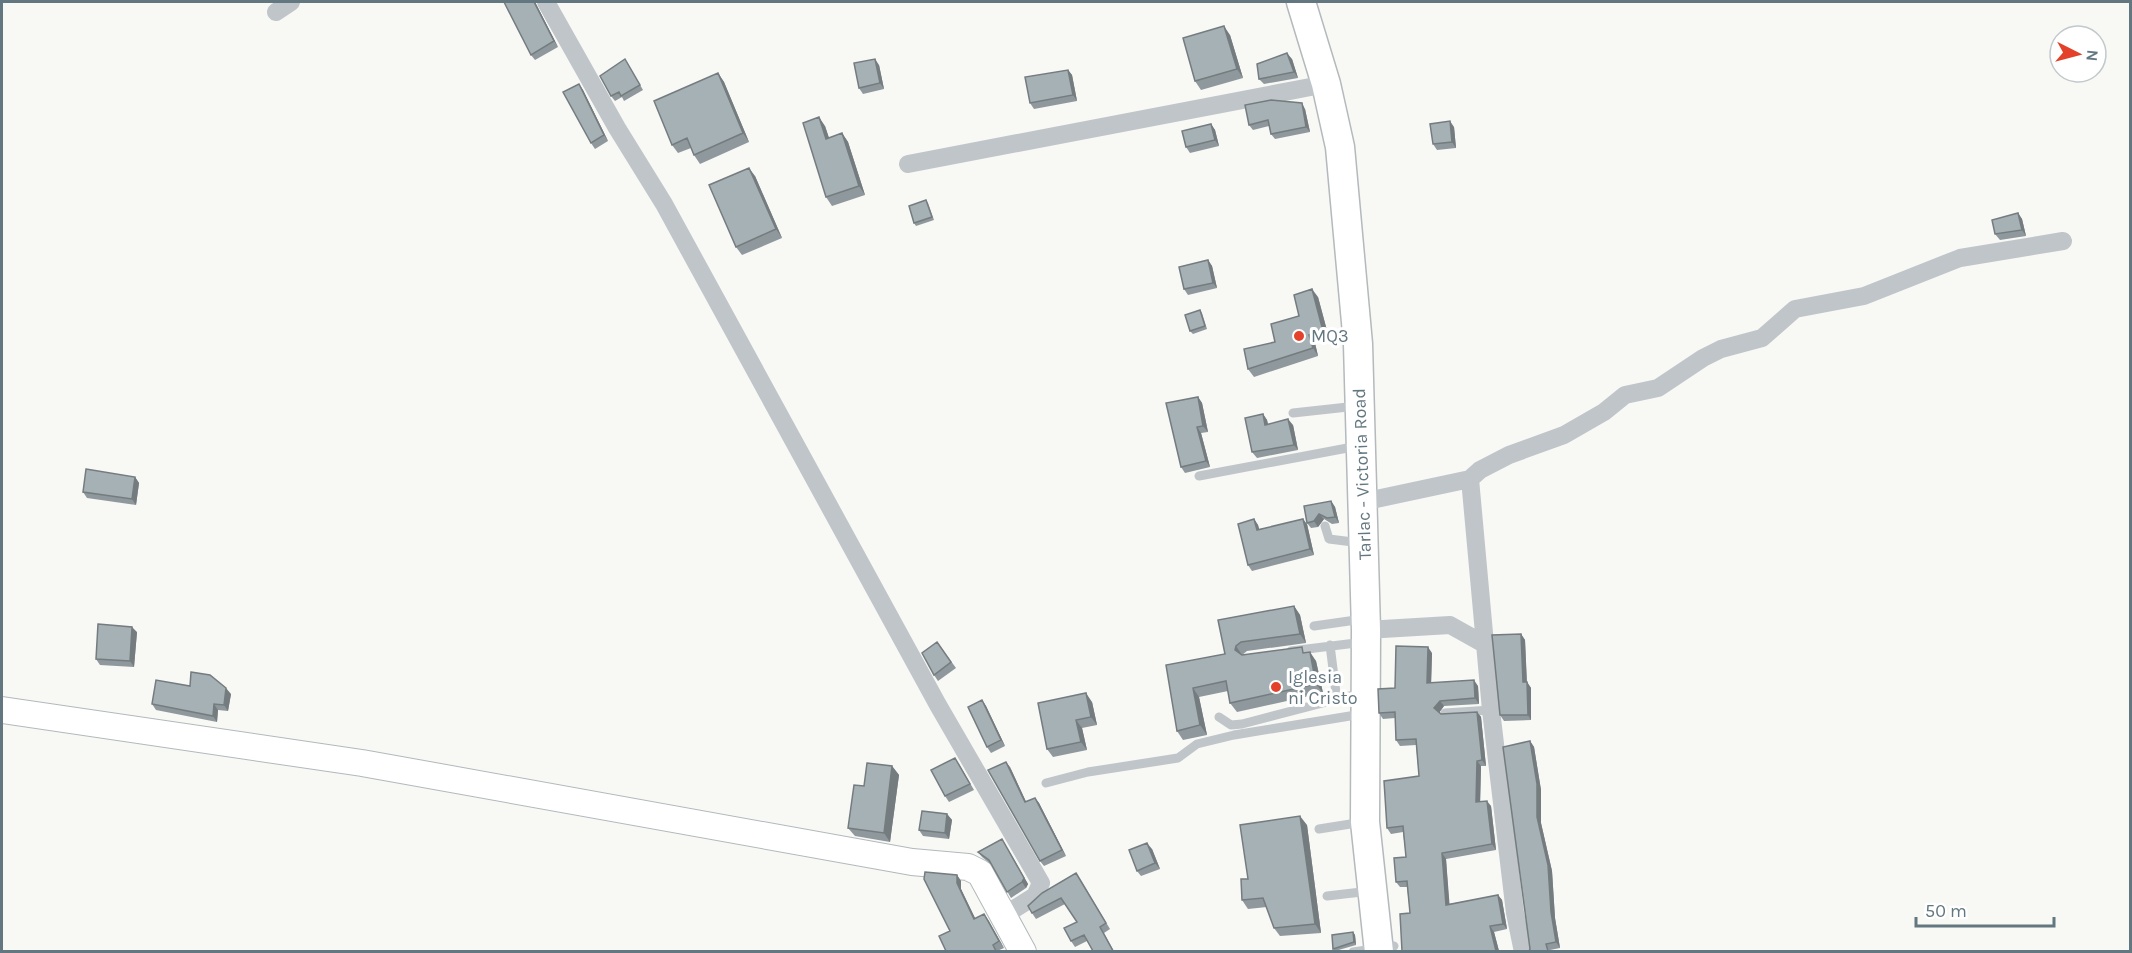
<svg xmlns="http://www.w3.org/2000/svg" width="2132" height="953" font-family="Karla,sans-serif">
<rect width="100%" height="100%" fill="#f8f8f5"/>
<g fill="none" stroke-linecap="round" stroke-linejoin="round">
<defs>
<path id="secondary" d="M2,710L362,763L912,862L968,867L980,873L1023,952"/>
<path id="primary" d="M1301,2L1326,84L1340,147L1358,344L1366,630L1365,822L1379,952"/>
</defs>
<use href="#secondary" stroke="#b1b9bc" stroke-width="28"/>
<use href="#primary" stroke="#b3b9bc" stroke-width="31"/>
<path stroke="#bfc5c8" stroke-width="9" d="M1293,413L1357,406
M1199,476L1358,446
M1325,526L1329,539L1361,543
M1314,626L1363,619
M1330,645L1337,701
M1291,651L1364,642
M1445,713L1491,710
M1219,717L1231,725L1242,724L1361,693
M1046,783L1088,772L1178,758L1197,744L1234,735L1362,714
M1319,829L1363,822
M1327,896L1370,891
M1353,952L1394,946"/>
<path stroke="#bfc5c8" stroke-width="18" d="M546,2L617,128L664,204L938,705L1041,883L1035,896L1003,916
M276,12L291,2
M908,164L1326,84
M1470,479L1480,470L1509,455L1564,435L1604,412L1625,395L1658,388L1703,358L1721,349L1762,338L1795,309L1864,296L1960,258L2063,241
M1362,502L1470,479L1491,710L1515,913L1523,952
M1366,630L1450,625L1484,644"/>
<use href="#secondary" stroke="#fff" stroke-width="26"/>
<use href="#primary" stroke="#fff" stroke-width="28"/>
</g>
<path fill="#8f989c" d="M504,2H535L558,47L535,60L531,55Z
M1230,35L1243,78L1201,90L1195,81Z
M1292,59L1298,78L1264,84L1259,79Z
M628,64L643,90L624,101L622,97L615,101L611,96Z
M879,65L884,89L863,94L859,88Z
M1068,70L1072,75L1077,101L1034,109L1030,103Z
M718,73L724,82L749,142L700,164L694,155L691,148L678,153L672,145Z
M579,84L583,90L608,141L595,149L591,143Z
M1305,109L1310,132L1275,139L1271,134L1269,126L1253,130L1249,125Z
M1211,124L1215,130L1219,146L1190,153L1186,147Z
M825,126L829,138L842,133L848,142L865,195L832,206L826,197Z
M1454,127L1456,148L1437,150L1433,144Z
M755,176L782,238L742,255L736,247Z
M926,200L928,203L934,220L916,226L914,223Z
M2018,213L2022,219L2026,236L2000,240L1995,234Z
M1208,260L1212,266L1217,288L1188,295L1184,289Z
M1318,297L1329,338L1315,343L1318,356L1254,377L1248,369Z
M1200,310L1202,313L1207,329L1193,334L1190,331Z
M1198,397L1202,403L1208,432L1201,433L1210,467L1185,473L1181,467Z
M1263,414L1267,420L1268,424L1293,425L1298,450L1257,458L1252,452Z
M135,477L139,483L136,505L87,498L83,492Z
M1331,501L1335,507L1339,523L1332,524L1324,519L1318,527L1311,528L1307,523Z
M1254,519L1258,525L1259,529L1307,524L1314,555L1252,571L1248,565Z
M1294,606L1300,615L1306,643L1247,651L1242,655L1306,653L1316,661L1323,693L1237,712L1230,703L1228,691L1199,697L1207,735L1183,740L1177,731L1166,665L1225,654L1218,620Z
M137,632L134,667L100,665L96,659Z
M1521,634L1525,640L1527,682L1531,688V720L1504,721L1500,715Z
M937,642L956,668L938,681L934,675Z
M1432,653L1431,682L1478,686L1479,704L1444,706L1439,713L1441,714L1477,712L1481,717L1486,766H1481L1480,802L1491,806L1496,850L1446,859L1449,904L1498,895L1502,900L1507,929L1494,932L1499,951H1402L1410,913L1407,887H1400L1396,882L1406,857L1403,832L1391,834L1387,828L1419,776L1416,745L1400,746L1396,740L1395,718L1383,719L1379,713L1395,688Z
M231,694L228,711L218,710L217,722L156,710L152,704Z
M982,700L986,706L1005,746L991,753L987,747Z
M1092,702L1097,725L1082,728L1087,750L1053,757L1047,749Z
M1530,741L1534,747L1541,790V823L1552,871L1555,918L1560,948L1550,950L1530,949Z
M959,764L974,790L949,802L945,796Z
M892,766L899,775L890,842L855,836L848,828L864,786Z
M1010,767L1026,802L1035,798L1039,803L1066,856L1044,866L1040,861Z
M947,814L952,820L949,839L923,836L919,830Z
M1307,825L1321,933L1280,936L1274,928L1267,907L1248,909L1242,900L1248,879Z
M1002,839L1028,884L1026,888L1011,898L992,865L982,857L978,852Z
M1152,849L1160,869L1141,876L1137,871Z
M957,875L961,881V889L975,919L984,914L1004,948L997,951H946L950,931Z
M1080,879L1110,929L1104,933L1114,951H1093L1087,941L1075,947L1071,941L1077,922L1065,904L1036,919L1032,913Z
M1353,932L1355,935L1356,945L1335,951L1333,949Z"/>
<path fill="#747c7f" d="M534,2H535L558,47L554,41Z
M1224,26L1230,35L1243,78L1237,69Z
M1287,53L1292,59L1298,78L1294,72Z
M875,59L879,65L884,89L880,83Z
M1068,70L1072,75L1077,101L1073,95Z
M718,73L724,82L749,142L743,133Z
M579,84L583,90L608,141L604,135Z
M1302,103L1305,109L1310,132L1306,127Z
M819,117L825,126L832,147L826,139Z
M1450,121L1454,127L1456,148L1452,142Z
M1211,124L1215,130L1219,146L1215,140Z
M842,133L848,142L865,195L859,186Z
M749,168L755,176L782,238L776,229Z
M2018,213L2022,219L2026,236L2022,230Z
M1208,260L1212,266L1217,288L1213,283Z
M1312,289L1318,297L1329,338L1323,331Z
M1309,335L1315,343L1318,356L1313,348Z
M1198,397L1202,403L1208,432L1203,426Z
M1263,414L1267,420L1269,430L1265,425Z
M1288,419L1293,425L1298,450L1294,445Z
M1197,427L1201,433L1210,467L1206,461Z
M135,477L139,483L136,505L132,499Z
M1331,501L1335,507L1339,523L1335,517Z
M1319,514L1324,519L1318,527L1314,521Z
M1254,519L1258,525L1261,536L1257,530Z
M1303,519L1307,524L1314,555L1310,549Z
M1294,606L1300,615L1306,643L1300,634Z
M132,627L137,632L134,667L130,661Z
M1521,634L1525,640L1527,688L1523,682Z
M1236,646L1242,655L1241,659L1235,650Z
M1428,647L1432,653L1431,688L1427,683Z
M1310,652L1316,661L1323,693L1316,684Z
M1474,680L1478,686L1479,704L1475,698Z
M1527,682L1531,688V720L1528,715Z
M226,688L231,694L228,711L224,705Z
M1193,688L1199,697L1207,735L1200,725Z
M1086,693L1092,702L1097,725L1091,717Z
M982,700L986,706L1005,746L1001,740Z
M1440,701L1444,706L1438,714L1434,708Z
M214,704L218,710L217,722L213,716Z
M1477,712L1481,717L1486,766L1482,760Z
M1076,720L1082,728L1087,750L1081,742Z
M1530,741L1534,747L1541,790V823L1552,871L1555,918L1560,948L1556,942L1551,912L1537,817Z
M1477,761L1481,766L1480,808L1476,802Z
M1006,762L1010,767L1029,808L1025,802Z
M892,766L899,775L890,842L884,833Z
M1035,798L1039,803L1066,856L1062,850Z
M1487,801L1491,806L1496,850L1492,844Z
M947,814L952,820L949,839L945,833Z
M1300,816L1307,825L1321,933L1315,924Z
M1002,839L1028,884L1026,888L1022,882Z
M1147,843L1152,849L1160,869L1155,863Z
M1442,853L1446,859L1450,910L1446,905Z
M957,875L961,881V889L979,926L974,919L957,883Z
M1498,895L1502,900L1507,929L1503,924Z
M984,914L989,921L1004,948L999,941Z
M1490,926L1494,932L1499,951H1496Z
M1353,932L1355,935L1356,945L1354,942Z"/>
<path fill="#a6b1b5" stroke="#747c7f" stroke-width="1.5" d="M504,2H534L554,41L531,55Z
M1224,26L1237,69L1195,81L1183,38Z
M1287,53L1294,72L1259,79L1257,64Z
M625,59L640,85L621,96L619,92L611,96L600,76Z
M875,59L880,83L859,88L854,63Z
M1068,70L1073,95L1030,103L1025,77Z
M718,73L743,133L694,155L687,138L672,145L654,101Z
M579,84L604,135L591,143L563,92Z
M1271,100L1302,103L1306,127L1271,134L1268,120L1249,125L1245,105Z
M819,117L826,139L842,133L859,186L826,197L803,123Z
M1450,121L1452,142L1433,144L1430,124Z
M1211,124L1215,140L1186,147L1182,131Z
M749,168L776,229L736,247L709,185Z
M926,200L932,217L914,223L909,206Z
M2018,213L2022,230L1995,234L1992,220Z
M1208,260L1213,283L1184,289L1179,267Z
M1312,289L1323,331L1309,335L1313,348L1248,369L1244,349L1275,342L1271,324L1299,316L1294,295Z
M1200,310L1205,326L1190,331L1185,315Z
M1198,397L1203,426L1197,427L1206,461L1181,467L1166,403Z
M1263,414L1265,425L1288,419L1294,445L1252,452L1245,418Z
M86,469L135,477L132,499L83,492Z
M1331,501L1335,517L1327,518L1319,514L1314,521L1307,523L1304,506Z
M1254,519L1257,530L1303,519L1310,549L1248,565L1238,524Z
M1294,606L1300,634L1241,642L1236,646L1235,650L1242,655L1302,647L1303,653L1310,652L1316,684L1230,703L1226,681L1193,688L1200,725L1177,731L1166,665L1225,654L1218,620Z
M98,624L132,627L130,661L96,659Z
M1521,634L1523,682H1527L1528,715H1500L1492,635Z
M937,642L951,662L934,675L922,653Z
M1396,646L1428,647L1427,683L1474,680L1475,698L1440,701L1434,708L1441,714L1477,712L1482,760L1477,761L1476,802L1487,801L1492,844L1442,853L1446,905L1498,895L1503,924L1490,926L1496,951H1402L1400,914L1410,913L1407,881L1396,882L1394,858L1406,857L1403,826L1387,828L1384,781L1419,776L1416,739L1396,740L1395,712L1379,713L1378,689L1395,688Z
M191,672L210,675L226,688L224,705L214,704L213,716L152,704L156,680L190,686Z
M1086,693L1091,717L1076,720L1081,742L1047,749L1038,703Z
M982,700L1001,740L987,747L968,707Z
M1530,741L1537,784V817L1548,865L1551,912L1556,942L1546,944L1548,951H1529L1530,949L1503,747Z
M955,758L970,784L945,796L931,770Z
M1006,762L1025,802L1035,798L1062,850L1040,861L988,770Z
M867,763L892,766L884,833L848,828L854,785L864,786Z
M922,811L947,814L945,833L919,830Z
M1300,816L1315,924L1274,928L1263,898L1242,900L1241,879H1248L1240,825Z
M1002,839L1024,878L1022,882L1007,892L989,860L978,852Z
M1147,843L1155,863L1137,871L1129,850Z
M925,872L957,875V883L974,919L984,914L999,941L993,945L996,951H946L939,936L950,931L924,879Z
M1076,873L1106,923L1100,927L1113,951H1093L1084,935L1071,941L1064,928L1077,922L1061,898L1032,913L1028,906L1042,893Z
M1353,932L1354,942L1333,949L1332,935Z"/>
<g fill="#e3412a" stroke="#fff" stroke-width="2">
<circle cx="1299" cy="336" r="6"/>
<circle cx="1276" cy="687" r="6"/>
</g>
<g text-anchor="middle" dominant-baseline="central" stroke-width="6" stroke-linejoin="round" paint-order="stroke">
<g font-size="18" fill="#637780" stroke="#fff" text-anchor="start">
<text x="1311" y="336">MQ3</text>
<text x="1288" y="677">Iglesia<tspan x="1288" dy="21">ni Cristo</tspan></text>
</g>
<g font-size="18" fill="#637780" stroke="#fff">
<text transform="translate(1362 474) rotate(-92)">Tarlac - Victoria Road</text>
</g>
</g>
<rect width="2132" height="953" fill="none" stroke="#637780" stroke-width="6"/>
<g transform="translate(2078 54) rotate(96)"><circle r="28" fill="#ffffff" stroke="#c1c9cc" stroke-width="1.5"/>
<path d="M0-4.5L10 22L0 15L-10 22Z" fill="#e3412a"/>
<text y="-9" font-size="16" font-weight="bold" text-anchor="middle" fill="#637780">N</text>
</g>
<path d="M1916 917v9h138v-9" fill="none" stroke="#637780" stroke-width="3"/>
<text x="1925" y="917" font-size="18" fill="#637780" stroke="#ffffff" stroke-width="4.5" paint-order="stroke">50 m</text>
</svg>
